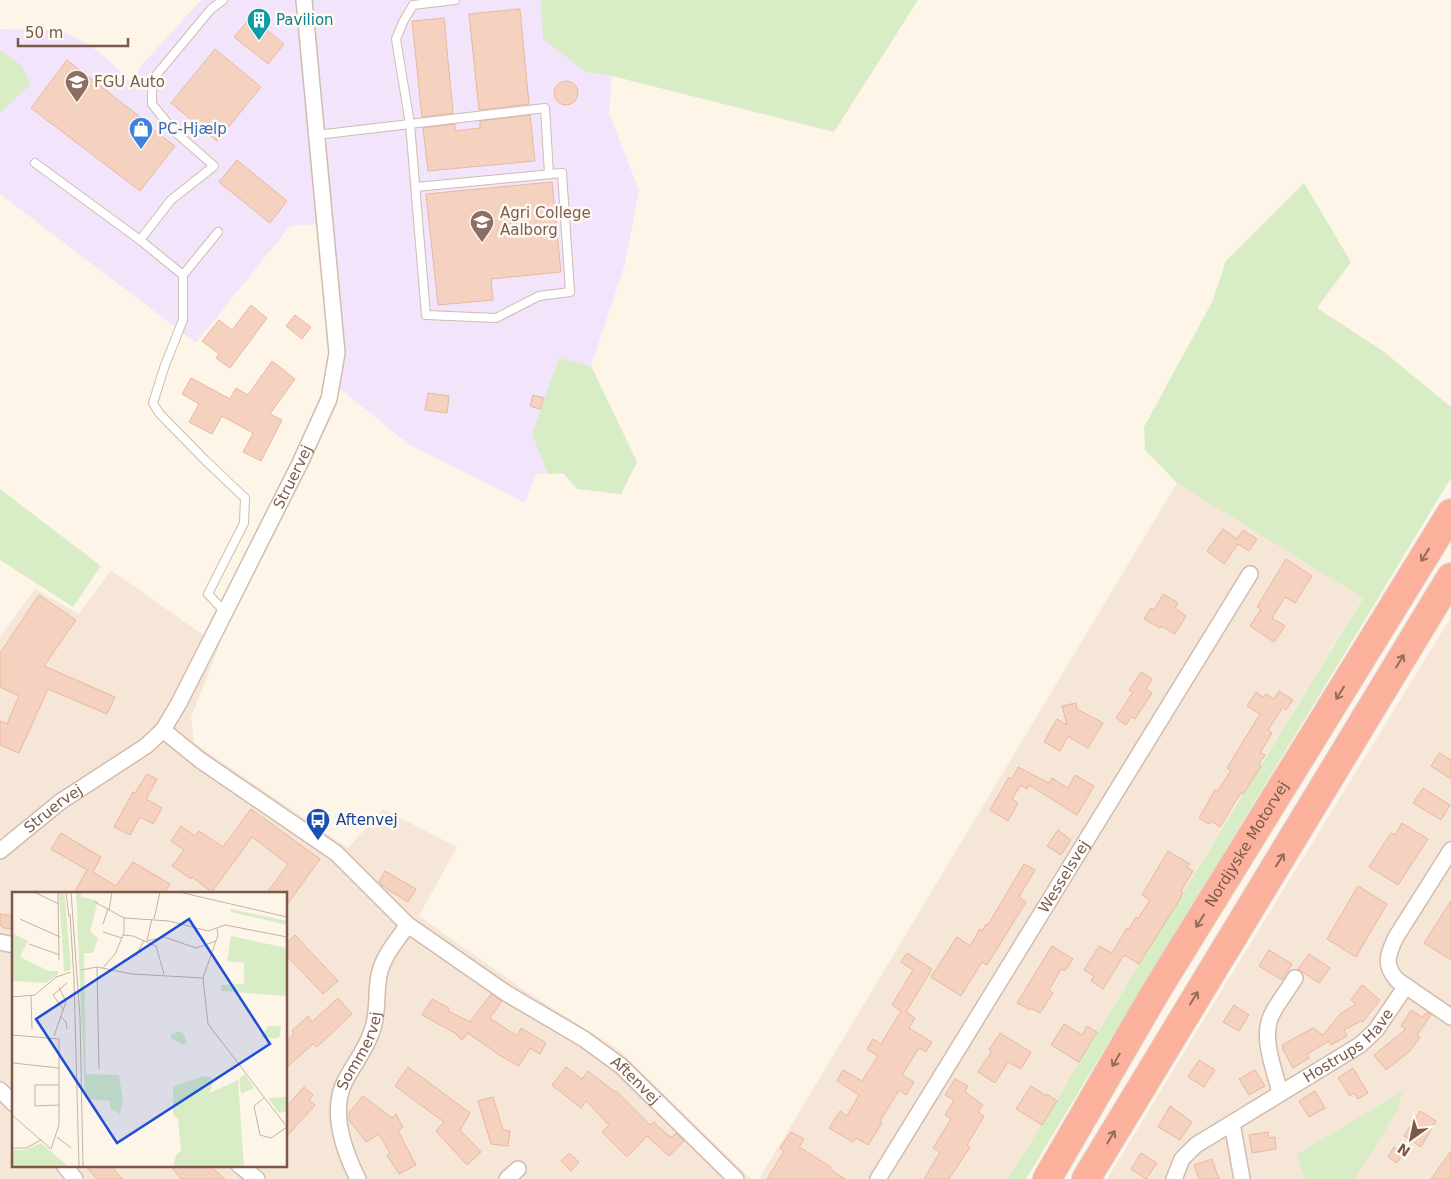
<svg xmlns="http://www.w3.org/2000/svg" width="1451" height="1179" font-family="'DejaVu Sans',sans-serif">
<rect width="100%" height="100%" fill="#fef5e9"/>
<path fill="#f6e6d7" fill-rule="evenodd" d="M1177,483L1363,597L1008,1179H759Z
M111,570L219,646L191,718L194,743L348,848L383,809L457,847L419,916L524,990L619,1050L751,1179H0V637L35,589L79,614ZM14,893H286V1165H14Z
M1451,617V1179H1107L1228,980Z"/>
<path fill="#f2e5fb" d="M201,0H296L317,224L290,226L196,343L0,194V29L61,30L89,45L108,59L131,82L139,68Z
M312,0H637L612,76L609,113L639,190L625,264L591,366L637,462L621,494L577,489L563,473L536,474L525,503L411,446L339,388L342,380L344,349Z"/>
<path fill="#d8edc5" d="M541,0H918L834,132L612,76L586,72L543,39Z
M0,50L22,66L31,84L0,113Z
M1304,183L1351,262L1317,308L1383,351L1451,407V478L1026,1179H1008L1363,598L1177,483L1145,450L1144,427L1212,302L1226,261Z
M559,358L591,366L637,462L621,494L577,489L563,473L548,474L532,434Z
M0,489L101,566L73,607L0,560Z
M1403,1091L1397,1112L1354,1179H1305L1296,1155Z"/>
<path fill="#f5d2bf" stroke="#e9b79e" d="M520,9L529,104L479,110L469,14Z
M251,17L284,44L268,64L234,37Z
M444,18L453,113L422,117L412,21Z
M215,49L261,87L217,141L171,103Z
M67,60L144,120L143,122L175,146L140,191L31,108Z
M554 93a12 12 0 1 1 24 0a12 12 0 1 1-24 0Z
M530,115L535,161L428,171L423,128L455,124V131L480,128V121Z
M237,160L287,201L270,223L219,182Z
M552,182L561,272L491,279L493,300L438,305L426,194Z
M251,305L267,318L230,368L216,358L219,354L202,341L219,320L232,330Z
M295,315L311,327L302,339L286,326Z
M272,361L295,379L270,414L282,420L261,461L243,452L253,433L222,416L212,434L189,422L199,404L182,394L191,378L230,399L236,388L248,395Z
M428,393L449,396L447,413L425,410Z
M533,395L544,398L540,409L530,406Z
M1223,529L1237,539L1243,530L1257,539L1249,551L1238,544L1224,564L1207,551Z
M1286,559L1312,576L1295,603L1285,597L1272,618L1285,626L1274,642L1250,626L1261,609L1257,607Z
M1163,594L1178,603L1175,608L1186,616L1175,634L1161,626L1160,628L1144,619L1151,608L1154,610Z
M39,595L76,620L44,666L115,697L107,714L48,689L19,753L0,745V721L7,724L19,696L0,687V653Z
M1141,672L1152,679L1146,689L1152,693L1135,719L1131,717L1126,725L1116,718L1133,692L1129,690Z
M1279,691L1293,700L1286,710L1283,707L1268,730L1272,733L1260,753L1265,755L1259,764L1261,766L1243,794L1241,793L1238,797L1220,827L1211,821L1209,824L1199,818L1215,790L1218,791L1231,770L1227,768L1260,714L1247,706L1256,692L1263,697L1266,694L1274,699Z
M1076,703L1077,709L1103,723L1088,748L1070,738L1069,735L1060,751L1044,742L1057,719L1067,725L1062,706Z
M1439,753L1451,760V779L1431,766Z
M1018,767L1049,783L1052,778L1068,788L1075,775L1094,786L1077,815L1029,785L1027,789L1021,785L1012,799L1018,803L1008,821L990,810L1009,777L1012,779Z
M147,774L157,779L146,799L162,808L153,824L140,817L130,835L114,827L133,792L135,793Z
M1423,788L1450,805L1441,820L1413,803Z
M251,809L320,859L286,906V893H267L288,864L252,837L212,892L192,877L191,879L172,866L184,850L171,841L181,826L195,836L199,831L223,847Z
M1402,823L1428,839L1398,885L1369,867L1391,833L1395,835Z
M1058,830L1071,840L1061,855L1047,846Z
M61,833L101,857L93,872L116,886L133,862L170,884L164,893H74L87,870L51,849Z
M1168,851L1190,864L1187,868L1193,871L1181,891L1183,892L1180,899L1139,964L1124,955L1103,989L1091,981L1094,976L1084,970L1099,946L1112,953L1127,928L1129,929L1136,917L1138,919L1150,900L1142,895Z
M1024,864L1035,870L1019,897L1026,902L987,965L982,962L961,996L931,977L957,937L970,946L980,929L982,931L986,924L988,925Z
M385,871L416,889L408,902L384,887L379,882Z
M1358,886L1387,904L1356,957L1327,939Z
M1451,901V960L1424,943Z
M0,914L14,916V929L4,928L0,925Z
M295,935L338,981L323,994L286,955V944Z
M1052,946L1073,959L1065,971L1061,969L1049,990L1053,993L1040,1013L1031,1008L1030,1010L1017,1003Z
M1269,950L1292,964L1282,980L1259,966Z
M907,953L932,969L906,1012L915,1018L909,1028L932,1042L926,1052L919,1048L902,1075L914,1082L906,1095L899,1090L880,1121L882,1123L868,1145L856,1138L853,1142L829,1128L840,1111L847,1116L859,1095L837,1081L843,1070L862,1081L878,1056L867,1049L873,1039L881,1044L901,1011L892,1005L913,970L901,962Z
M1309,954L1330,968L1319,983L1298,969Z
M1362,985L1380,1000L1363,1022L1361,1021L1344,1030L1347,1036L1331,1045L1329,1041L1307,1054L1309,1058L1293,1068L1282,1048H1284L1282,1045L1313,1028L1323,1035L1340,1014L1356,1004L1351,1000Z
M491,994L502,1001L490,1018L517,1036L521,1028L546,1043L540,1054L530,1048L519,1066L499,1055L468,1033L462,1040L455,1033L422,1015L432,999L449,1008L448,1011L470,1022Z
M338,998L352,1014L317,1047L313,1044L286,1068V1041L294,1034L292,1031L308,1016L312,1022Z
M1234,1005L1249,1015L1239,1031L1223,1022Z
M1411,1010L1422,1017L1427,1012L1431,1015L1417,1035L1420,1037L1410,1051L1386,1070L1374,1055L1406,1029L1401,1026Z
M1064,1024L1082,1035L1087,1026L1097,1032L1079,1062L1051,1045Z
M1000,1033L1031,1052L1021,1069L1008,1062L995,1083L978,1072L992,1051L989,1050Z
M1199,1060L1215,1070L1204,1087L1188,1077Z
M408,1067L470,1113L460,1130L481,1152L467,1165L436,1131L444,1122L395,1086Z
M566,1067L582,1079L588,1071L615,1092L616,1091L650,1125L654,1122L669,1136L672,1137L676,1133L684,1141L669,1156L647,1136L627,1157L602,1132L609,1125L586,1101L581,1108L552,1085Z
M1353,1068L1368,1093L1358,1099L1354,1093L1350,1096L1338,1078Z
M1255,1070L1265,1086L1249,1095L1239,1079Z
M955,1079L968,1086L965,1092L983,1105L978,1112L984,1116L967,1145L970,1147L949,1179H924L940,1152L933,1148L951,1119L945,1115L954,1100L945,1095Z
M1031,1086L1046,1096L1047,1094L1057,1101L1042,1125L1016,1109Z
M304,1087L313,1095L309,1100L315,1105L286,1137V1107Z
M1315,1091L1325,1108L1309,1117L1299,1101Z
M363,1096L392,1118L396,1114L403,1127L398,1131L416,1165L399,1174L387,1155L390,1153L379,1134L366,1142L349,1120V1113Z
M493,1097L503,1130L510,1131L508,1146L491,1144L478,1101Z
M1170,1106L1192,1122L1180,1140L1158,1127Z
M1420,1111L1436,1121L1421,1147L1404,1136Z
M791,1132L804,1139L799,1147L831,1167L830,1169L845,1179H767L784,1151L780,1148Z
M1268,1132L1269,1138L1275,1137L1276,1149L1252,1153L1249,1135Z
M1394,1147L1403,1154L1397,1163L1388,1157Z
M1451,1151V1179H1431Z
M569,1153L579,1162L571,1171L561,1161Z
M1141,1153L1157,1163L1146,1179L1131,1169Z
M1212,1159L1219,1179H1199L1194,1165Z
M85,1165H111L122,1179H97Z
M170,1165H209L225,1179H181Z"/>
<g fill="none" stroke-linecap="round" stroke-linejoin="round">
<defs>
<path id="lane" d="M317,135L545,108L549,174
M35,163L140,240L171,200L214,166L173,130L152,104V96L153,79L211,9L223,0
M416,187L562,173L570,292L539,296L496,318L426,315L410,124L396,39L403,22L413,5L455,0
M140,240L183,275L218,232
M183,275V320L165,365L153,403L159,413L205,460L245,498L244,523L208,594L225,612"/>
<g id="street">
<path id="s1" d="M163,730L200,760L336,853L408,925L506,993L584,1039L621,1066L736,1179"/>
<path d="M1451,850L1396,937C1388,954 1383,964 1397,980L1451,1017"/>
<path id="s2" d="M0,851L60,802L146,746L163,730L179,703L218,626L300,463L329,399L337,353L304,0"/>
<path d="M0,942L14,945"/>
<path d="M0,1090L14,1104"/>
<path d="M1280,1093C1275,1070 1260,1038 1272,1014C1278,1002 1288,990 1295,978"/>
<path d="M1232,1123L1242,1179"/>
<path d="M64,1165L75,1179"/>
<path d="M239,1165L257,1179"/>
<path id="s3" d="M358,1179C344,1151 330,1111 345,1081C354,1064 366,1049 372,1031C378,1015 376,998 378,982C380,959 395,943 408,925"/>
<path d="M507,1179L518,1169"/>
<path id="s4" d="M878,1179L1250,574"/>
<path id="s5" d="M1174,1179L1182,1159L1196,1145L1360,1045L1376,1030L1406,986"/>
</g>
<g id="highway">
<path id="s6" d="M1047,1179L1155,993L1451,513"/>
<path d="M1086,1179L1451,577"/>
</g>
</defs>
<use href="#lane" stroke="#d2bbad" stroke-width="10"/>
<use href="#street" stroke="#d2bbad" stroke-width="18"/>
<use href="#highway" stroke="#ddd4d0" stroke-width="30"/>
<use href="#lane" stroke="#fff" stroke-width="8"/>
<use href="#street" stroke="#fff" stroke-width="15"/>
<use href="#highway" stroke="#fbb19c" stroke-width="28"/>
</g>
<defs><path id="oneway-shaft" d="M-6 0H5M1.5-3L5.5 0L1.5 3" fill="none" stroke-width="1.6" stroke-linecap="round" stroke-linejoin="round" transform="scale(1.25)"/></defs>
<g stroke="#956b5a">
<use href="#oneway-shaft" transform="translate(1425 555) rotate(122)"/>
<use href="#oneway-shaft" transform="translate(1400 661) rotate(-59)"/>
<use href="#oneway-shaft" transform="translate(1340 693) rotate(122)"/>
<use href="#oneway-shaft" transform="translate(1280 860) rotate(-58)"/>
<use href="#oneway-shaft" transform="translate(1200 921) rotate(122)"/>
<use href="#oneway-shaft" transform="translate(1194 998) rotate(-58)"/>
<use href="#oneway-shaft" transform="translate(1116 1060) rotate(120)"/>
<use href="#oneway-shaft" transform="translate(1111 1137) rotate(-59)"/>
</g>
<defs>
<symbol id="building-pin" viewBox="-11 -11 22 30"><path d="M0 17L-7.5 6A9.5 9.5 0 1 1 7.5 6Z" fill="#0f9aa8" stroke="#fff9f1"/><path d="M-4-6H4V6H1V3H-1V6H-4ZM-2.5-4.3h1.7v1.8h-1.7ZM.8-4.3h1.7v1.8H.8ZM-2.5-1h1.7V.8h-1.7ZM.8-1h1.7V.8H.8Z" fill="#fff"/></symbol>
<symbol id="school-pin" viewBox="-11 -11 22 30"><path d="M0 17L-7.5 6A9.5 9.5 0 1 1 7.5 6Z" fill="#8d6e63" stroke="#fff9f1"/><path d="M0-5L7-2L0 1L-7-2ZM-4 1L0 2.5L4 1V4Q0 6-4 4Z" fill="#fff"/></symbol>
<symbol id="shop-pin" viewBox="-11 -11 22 30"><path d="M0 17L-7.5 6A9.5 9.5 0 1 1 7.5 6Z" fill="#3f7fe0" stroke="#fff9f1"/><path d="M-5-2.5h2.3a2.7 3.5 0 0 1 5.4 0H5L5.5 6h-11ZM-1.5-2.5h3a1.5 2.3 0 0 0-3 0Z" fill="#fff"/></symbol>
<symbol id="university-pin" viewBox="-11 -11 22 30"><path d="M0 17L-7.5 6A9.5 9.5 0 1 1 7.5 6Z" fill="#8d6e63" stroke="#fff9f1"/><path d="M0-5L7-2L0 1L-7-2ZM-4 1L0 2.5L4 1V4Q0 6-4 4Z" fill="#fff"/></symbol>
<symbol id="bus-pin" viewBox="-11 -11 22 30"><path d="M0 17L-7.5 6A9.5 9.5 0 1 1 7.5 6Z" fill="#1a4fb4" stroke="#fff9f1"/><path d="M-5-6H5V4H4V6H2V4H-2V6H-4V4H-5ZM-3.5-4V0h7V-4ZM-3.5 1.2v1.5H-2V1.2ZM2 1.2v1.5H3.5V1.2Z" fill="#fff"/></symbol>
</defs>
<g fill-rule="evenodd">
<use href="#building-pin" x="245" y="6" width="28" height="38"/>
<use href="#school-pin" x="63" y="68" width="28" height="38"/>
<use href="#shop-pin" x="127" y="115" width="28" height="38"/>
<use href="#university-pin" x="468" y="208" width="28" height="38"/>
<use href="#bus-pin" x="304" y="806" width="28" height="38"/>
</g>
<g text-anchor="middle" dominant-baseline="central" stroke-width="5" stroke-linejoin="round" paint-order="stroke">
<g font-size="15" fill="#0d838f" stroke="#fff9f1" text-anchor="start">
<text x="276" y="20">Pavilion</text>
</g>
<g font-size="15" fill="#785e54" stroke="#fff9f1" text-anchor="start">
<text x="94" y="82">FGU Auto</text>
<text x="500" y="213">Agri College<tspan x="500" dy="17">Aalborg</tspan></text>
</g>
<g font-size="15" fill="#366cbe" stroke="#fff9f1" text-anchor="start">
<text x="158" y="129">PC-Hjælp</text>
</g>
<g font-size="15" fill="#7b594a" stroke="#fff9f1">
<text stroke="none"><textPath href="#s2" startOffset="488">Struervej</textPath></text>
<text stroke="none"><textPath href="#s2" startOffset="68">Struervej</textPath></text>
<text stroke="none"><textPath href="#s6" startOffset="390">Nordjyske Motorvej</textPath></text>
<text stroke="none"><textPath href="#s4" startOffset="355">Wesselsvej</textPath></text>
<text stroke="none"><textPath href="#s5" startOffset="224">Hostrups Have</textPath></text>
<text stroke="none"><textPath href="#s3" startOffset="136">Sommervej</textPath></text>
<text stroke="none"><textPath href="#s1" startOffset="590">Aftenvej</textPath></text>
</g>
<g font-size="15" fill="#164399" stroke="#fff9f1" text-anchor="start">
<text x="336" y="820">Aftenvej</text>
</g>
</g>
<g transform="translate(12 892)">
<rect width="275" height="275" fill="#fef5e9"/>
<path d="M47,0H52L53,6L59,78L52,80ZM64,0H70L69,5L86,9L78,39L86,46L81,61H72L74,182L107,183L111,208L108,222L98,216V209L73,207ZM219,17L275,29V33L219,20ZM0,41L16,49L8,65L37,79H46V82L34,91L0,89ZM219,44L275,56V104L209,99V93L232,92V71L215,69ZM256,134H269L268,144L263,147L249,145ZM168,139L172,142L175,152L171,153L159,146V142ZM233,182L242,196L229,202L227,187ZM191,184L198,185L202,190L197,201L226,188L232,275H161L164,263L169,259L166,227L161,223V195ZM275,205V219L267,221L256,206ZM29,251L57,275H0V258H12Z" fill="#d8edc5"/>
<path fill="none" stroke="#c6b2a4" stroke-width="1" d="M22,0L47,12M46,0L47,68M54,0L57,25M59,0L68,126L71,275M167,0L275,25M83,10L112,26L157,29L196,39L213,33L275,45M97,18L100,0M58,22L62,87L67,275M8,27L48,45M142,27L148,0M91,32L96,17M205,36L206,43L191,86L196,132L275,235M91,40L110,46M111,43L121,44L144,54L152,82M135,48L140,27M135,49L152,45L184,56L204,49M17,52L48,63M124,64L132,48M85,75L87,177M91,76L103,62L112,41V26M69,78L85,75L120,82L191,86M19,104L20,137M0,105L23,103L44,85L59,80M51,117L41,103L55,91M48,124L54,130L55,137M0,143L47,147V233L39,257L0,223M42,144L54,110L47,95M0,169V204M1,171L47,176M47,193H23V214L48,213M252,206L242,214L248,243L259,246L275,235M45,245L59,256M0,256H14L29,248M246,275H275"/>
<path fill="#1d4ed8" fill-opacity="0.15" stroke="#1d4ed8" stroke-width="2.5" d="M177,27L258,152L105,251L24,127Z"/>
<rect width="275" height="275" fill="none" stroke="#7b594a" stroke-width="2.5"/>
</g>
<g transform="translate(1411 1139) rotate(213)" stroke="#fff9f1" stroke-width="4" paint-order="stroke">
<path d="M0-4L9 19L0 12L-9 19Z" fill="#7b594a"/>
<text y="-8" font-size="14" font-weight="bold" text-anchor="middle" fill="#7b594a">N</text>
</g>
<path d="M18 38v8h110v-8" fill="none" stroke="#7b594a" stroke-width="2.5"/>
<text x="25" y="38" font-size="15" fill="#7b594a" stroke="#fff9f1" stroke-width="4" paint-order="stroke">50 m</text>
</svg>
